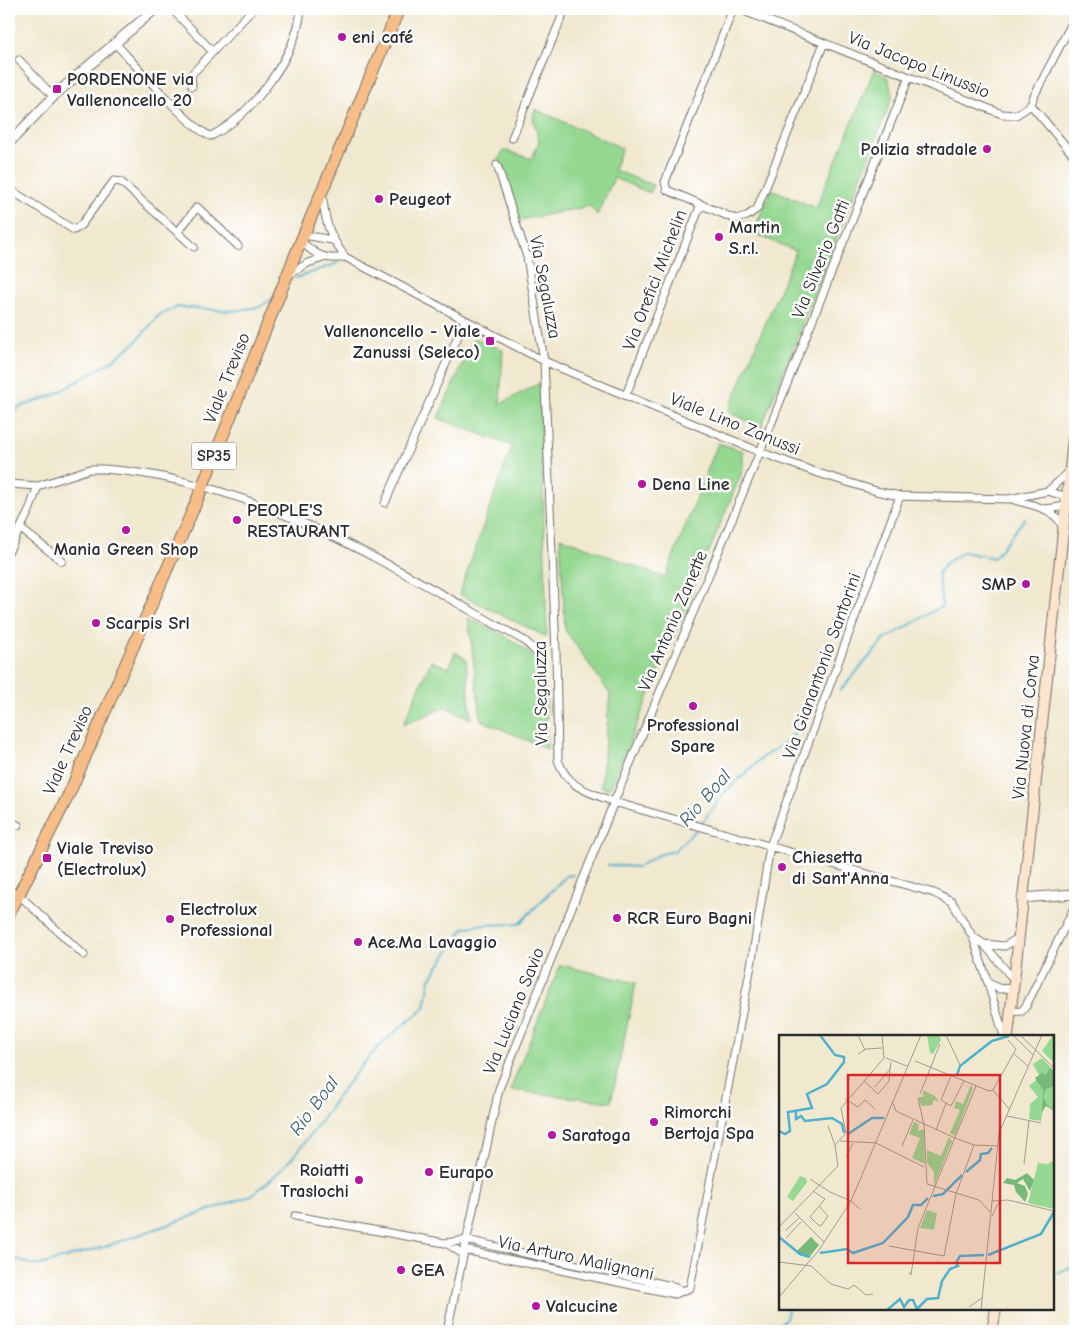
<svg xmlns="http://www.w3.org/2000/svg" width="1084" height="1340" font-family="'Comic Neue',sans-serif">
<rect width="100%" height="100%" fill="#fff"/>
<filter id="ink" filterUnits="userSpaceOnUse"><feTurbulence type="fractalNoise" baseFrequency=".02" numOctaves="2"/><feDisplacementMap in="SourceGraphic" scale="10" xChannelSelector="R" yChannelSelector="G"/><feConvolveMatrix kernelMatrix="1 2 1 2 8 2 1 2 1" color-interpolation-filters="sRGB"/></filter>
<filter id="wash" filterUnits="userSpaceOnUse"><feTurbulence type="fractalNoise" baseFrequency=".0096" numOctaves="4" result="noise"/><feDisplacementMap in="SourceGraphic" scale="20" xChannelSelector="R" yChannelSelector="G"/><feGaussianBlur stdDeviation="1.12" result="paint"/><feColorMatrix in="noise" values="0 0 0 0 0 0 0 0 0 0 0 0 0 0 0 0 0 1.4 0 .05"/><feComposite in="paint" operator="in"/></filter>
<g filter="url(#wash)">
<rect width="100%" height="100%" fill="#f0e8cf"/>
<path fill="#94d891" stroke="#60825e" d="M874,70L888,78L893,96L759,433L751,430L753,423L728,412L796,251L753,233L771,189L816,208Z
M535,109L622,148L614,170L653,185L650,193L614,178L597,215L590,206L520,220L498,160L504,150L532,159L539,141L533,118Z
M474,338L503,350L500,404L540,383L547,637L459,594L512,446L438,418Z
M718,443L743,451V470L610,789L601,786L610,694L565,630L560,537L665,578Z
M468,618C494,631 538,647 544,679C547,701 546,726 547,749L481,720Z
M455,652L466,659L471,719L445,707L403,725L431,661L449,668Z
M560,965L636,983L611,1102L510,1090Z"/>
<g fill="none" stroke-linecap="round" stroke-linejoin="round">
<path stroke="#4fb1ce" stroke-width="2" d="M296,278L338,263
M9,414L20,407L54,395L109,363L136,342L159,315L169,311L178,307L231,311L260,307L273,298
M840,691L884,640L942,606L938,573L946,563L963,552L994,558L1025,518
M701,824L725,792L764,756L789,741L809,709L817,688
M608,865L638,867L658,855L674,851L698,828
M9,1253L13,1258L36,1266L104,1247L250,1196C304,1159 328,1102 370,1056C386,1038 406,1023 425,1008L430,979L464,928L479,925L519,924L566,876L573,875
M1053,1275L1075,1265
M772,1331L786,1318L788,1309"/>
</g>
</g>
<g filter="url(#ink)">
<g fill="none" stroke-linecap="round" stroke-linejoin="round">
<defs>
<path id="minor" d="M172,9L212,51
M733,9L665,182L667,190L735,219L747,216L757,209L824,43
M739,9L1002,114L1016,115L1031,105
M115,43C131,60 193,132 211,136C252,115 297,55 301,9
M19,60L54,97
M192,86L191,75L253,9
M1031,105L1033,98L1075,17
M1031,105L1075,157
M512,138L565,9
M497,165L527,257L544,361L556,652L558,760C568,789 588,791 614,802L934,893L952,902L973,937L984,944L1013,979
M9,189L74,230L81,225L114,181L121,182L194,247
M322,194C326,225 328,233 345,257L544,361L760,452L818,473L876,491L900,496L1009,499L1048,491L1069,472
M178,232L197,207L238,246
M304,235L332,240
M301,241C315,255 326,261 345,257
M287,276L308,263L323,258
M626,395L701,204
M9,484L38,486L90,469H104C258,480 393,568 525,641L540,656
M1048,491L1067,497
M1014,500C1032,505 1056,508 1063,528
M385,503L465,320
M1046,509L1066,506
M21,529L62,561
M9,551L29,511L38,486
M9,822L18,825
M9,891L19,895L84,955
M973,937L988,983L1000,989L1012,988
M984,944L1005,946L1018,938
M988,983L1004,1036
M1010,1012L1022,1011L1026,1006L1075,906
M295,1216L445,1243L466,1240L676,1287L682,1291
M446,1243L463,1254
M464,1250L675,1294L690,1288L752,960L770,846L900,496
M447,1331L499,1089L614,802L760,452L909,77"/>
<path id="tertiary" d="M9,143L57,93L155,9
M1022,898L1075,894"/>
<path id="secondary" d="M1008,1036L1075,422
M992,1331L996,1309"/>
<path id="primary" d="M9,914L69,794L195,505L301,241L399,9"/>
</defs>
<use href="#minor" stroke="#706d64" stroke-width="9"/>
<use href="#tertiary" stroke="#706d64" stroke-width="11"/>
<use href="#secondary" stroke="#706d64" stroke-width="12"/>
<use href="#primary" stroke="#706d64" stroke-width="13"/>
<use href="#minor" stroke="#fff" stroke-width="7"/>
<use href="#tertiary" stroke="#fff" stroke-width="9"/>
<use href="#secondary" stroke="#fce5cf" stroke-width="10"/>
<use href="#primary" stroke="#f7bd88" stroke-width="11"/>
</g>
</g>
<g fill="#b5179e" stroke="#fff" stroke-width="2">
<circle cx="342" cy="37" r="5"/>
<rect x="52" y="84" width="10" height="10" rx="2.5"/>
<circle cx="987" cy="149" r="5"/>
<circle cx="379" cy="199" r="5"/>
<circle cx="719" cy="237" r="5"/>
<rect x="485" y="336" width="10" height="10" rx="2.5"/>
<circle cx="642" cy="484" r="5"/>
<circle cx="237" cy="520" r="5"/>
<circle cx="126" cy="530" r="5"/>
<circle cx="1026" cy="584" r="5"/>
<circle cx="96" cy="623" r="5"/>
<circle cx="693" cy="706" r="5"/>
<rect x="42" y="853" width="10" height="10" rx="2.5"/>
<circle cx="782" cy="867" r="5"/>
<circle cx="617" cy="918" r="5"/>
<circle cx="170" cy="919" r="5"/>
<circle cx="358" cy="942" r="5"/>
<circle cx="654" cy="1122" r="5"/>
<circle cx="552" cy="1135" r="5"/>
<circle cx="429" cy="1172" r="5"/>
<circle cx="359" cy="1180" r="5"/>
<circle cx="401" cy="1270" r="5"/>
<circle cx="536" cy="1306" r="5"/>
</g>
<g text-anchor="middle" dominant-baseline="central" stroke-width="5" stroke-linejoin="round" paint-order="stroke">
<rect fill="#fff" stroke="#6b6b6b" stroke-width="1" x="191.5" y="442.5" width="45" height="27" rx="4"/>
<g font-size="16" font-weight="bold" fill="#2b2b2b">
<text x="214" y="456">SP35</text>
</g>
<g font-size="18" font-weight="bold" fill="#2b2b2b" stroke="#fff" text-anchor="start">
<text x="352" y="37">eni café</text>
<text x="67" y="79">PORDENONE via<tspan x="67" dy="21">Vallenoncello 20</tspan></text>
<text x="977" y="149" text-anchor="end">Polizia stradale</text>
<text x="389" y="199">Peugeot</text>
<text x="729" y="227">Martin<tspan x="729" dy="21">S.r.l.</tspan></text>
<text x="480" y="331" text-anchor="end">Vallenoncello - Viale<tspan x="480" dy="21">Zanussi (Seleco)</tspan></text>
<text x="652" y="484">Dena Line</text>
<text x="247" y="510">PEOPLE'S<tspan x="247" dy="21">RESTAURANT</tspan></text>
<text x="126" y="549" text-anchor="middle">Mania Green Shop</text>
<text x="1016" y="584" text-anchor="end">SMP</text>
<text x="106" y="623">Scarpis Srl</text>
<text x="693" y="725" text-anchor="middle">Professional<tspan x="693" dy="21">Spare</tspan></text>
<text x="57" y="848">Viale Treviso<tspan x="57" dy="21">(Electrolux)</tspan></text>
<text x="792" y="857">Chiesetta<tspan x="792" dy="21">di Sant'Anna</tspan></text>
<text x="180" y="909">Electrolux<tspan x="180" dy="21">Professional</tspan></text>
<text x="627" y="918">RCR Euro Bagni</text>
<text x="368" y="942">Ace.Ma Lavaggio</text>
<text x="664" y="1112">Rimorchi<tspan x="664" dy="21">Bertoja Spa</tspan></text>
<text x="562" y="1135">Saratoga</text>
<text x="349" y="1170" text-anchor="end">Roiatti<tspan x="349" dy="21">Traslochi</tspan></text>
<text x="439" y="1172">Eurapo</text>
<text x="411" y="1270">GEA</text>
<text x="546" y="1306">Valcucine</text>
</g>
<g font-size="18" fill="#2b2b2b" stroke="#fff">
<text transform="translate(919 65) rotate(22)">Via Jacopo Linussio</text>
<text transform="translate(821 259) rotate(-68)">Via Silverio Gatti</text>
<text transform="translate(655 280) rotate(-69)">Via Orefici Michelin</text>
<text transform="translate(545 287) rotate(79)">Via Segaluzza</text>
<text transform="translate(227 378) rotate(-68)">Viale Treviso</text>
<text transform="translate(735 424) rotate(22)">Viale Lino Zanussi</text>
<text transform="translate(673 621) rotate(-67)">Via Antonio Zanette</text>
<text transform="translate(822 666) rotate(-70)">Via Gianantonio Santorini</text>
<text transform="translate(541 693) rotate(-91)">Via Segaluzza</text>
<text transform="translate(1026 727) rotate(-84)">Via Nuova di Corva</text>
<text transform="translate(68 750) rotate(-66)">Viale Treviso</text>
<text transform="translate(514 1011) rotate(-68)">Via Luciano Savio</text>
<text transform="translate(576 1258) rotate(12)">Via Arturo Malignani</text>
</g>
<g font-size="19" font-style="italic" fill="#39616c" stroke="#fff">
<text transform="translate(705 798) rotate(-49)">Rio Boal</text>
<text transform="translate(314 1106) rotate(-53)">Rio Boal</text>
</g>
</g>
<g transform="translate(779 1035)">
<rect width="275" height="275" fill="#f0e8cf"/>
<path d="M148,0H160L162,5L154,19L151,18ZM274,0L275,2V28L263,16ZM263,23L275,36V77L265,69L262,86L250,84L251,69L259,62L250,51L261,42L254,29ZM192,50L194,53L176,101L171,98L181,75L175,73L177,66L184,69ZM144,55L156,61L160,67L155,65L153,70L142,71L139,62H144ZM135,87L140,89L139,96L145,94L146,129L133,123L141,103L130,99ZM170,102L173,106L155,151V137L148,128V115L162,121ZM275,125V174L249,168L259,128L269,129ZM21,141L27,143L28,147L14,166L8,162ZM148,175L158,178L155,195L141,193Z" fill="#94d891"/>
<path d="M271,33L275,37V51L267,54L264,61L268,70L274,74L267,71L263,77L264,55L256,43L264,37L266,41ZM248,138L255,145L251,156L244,144L238,148L246,151L249,159L246,167L237,157L235,150L224,148L228,143L236,145ZM32,202L40,210L31,221L21,218L18,216Z" fill="#77b87b"/>
<path fill="none" stroke="#4fb1ce" stroke-width="2.5" d="M178,40L181,31L213,6L230,1M17,76V84L22,81L26,86L53,83L63,89L65,98M0,96L6,99L11,96L9,77L33,73L28,59L48,49L65,27V22L56,20L41,0M69,99L93,83H105M187,137L201,125L202,119L209,118L213,113M154,161L164,159L183,140M0,202L21,219L31,222M41,218L68,214L74,218L104,208L129,182L134,170H142L149,163M209,220L262,199L275,177M108,275L121,264L125,272L130,265H134L138,274L148,264L159,263L163,246L171,234L179,231L177,228L181,221L205,220"/>
<path fill="none" stroke="#a19c8d" stroke-width="1" d="M79,0L86,15M167,0L181,30M234,0L254,20M241,0L275,33M79,19L87,14L103,13M235,19L249,31M107,23L128,31M136,26L210,56L214,55M172,41L162,65L172,71L185,46M85,46L99,59L110,46L111,33M96,52L111,34L112,27M214,55L237,14L229,5M214,55L230,74M141,59L161,9M139,63L145,90L148,149L200,165L211,177M66,64L79,72L86,65L96,74M114,68L117,76L176,103L195,110L219,111M228,81L262,88M49,91L56,110M157,95L167,68M61,106L97,108L145,132M123,111L134,85M67,122L74,108M245,129L250,85M31,144L51,157L72,166L81,174M34,156L46,164L31,182L38,189M213,166L229,165L275,176M16,178L45,207M213,181L221,165M38,189L42,191L49,181L41,172M0,192L59,131L56,110L67,98L62,73L105,23L103,0M6,196L20,183M7,203L22,187M110,211L165,221M165,221L177,159L195,110M0,227L32,231L52,249L69,254L75,250L87,260L94,259M130,237L132,240L139,193L197,51M0,262L40,215L72,166L142,0M190,272L203,263M202,275L220,98L263,0"/>
<path fill="#d62828" fill-opacity="0.15" stroke="#d62828" stroke-width="2.5" d="M69,40H221V228H69Z"/>
<rect width="275" height="275" fill="none" stroke="#2b2b2b" stroke-width="2.5"/>
</g>
<rect width="1084" height="1340" fill="none" stroke="#fff" stroke-width="30"/>
</svg>
